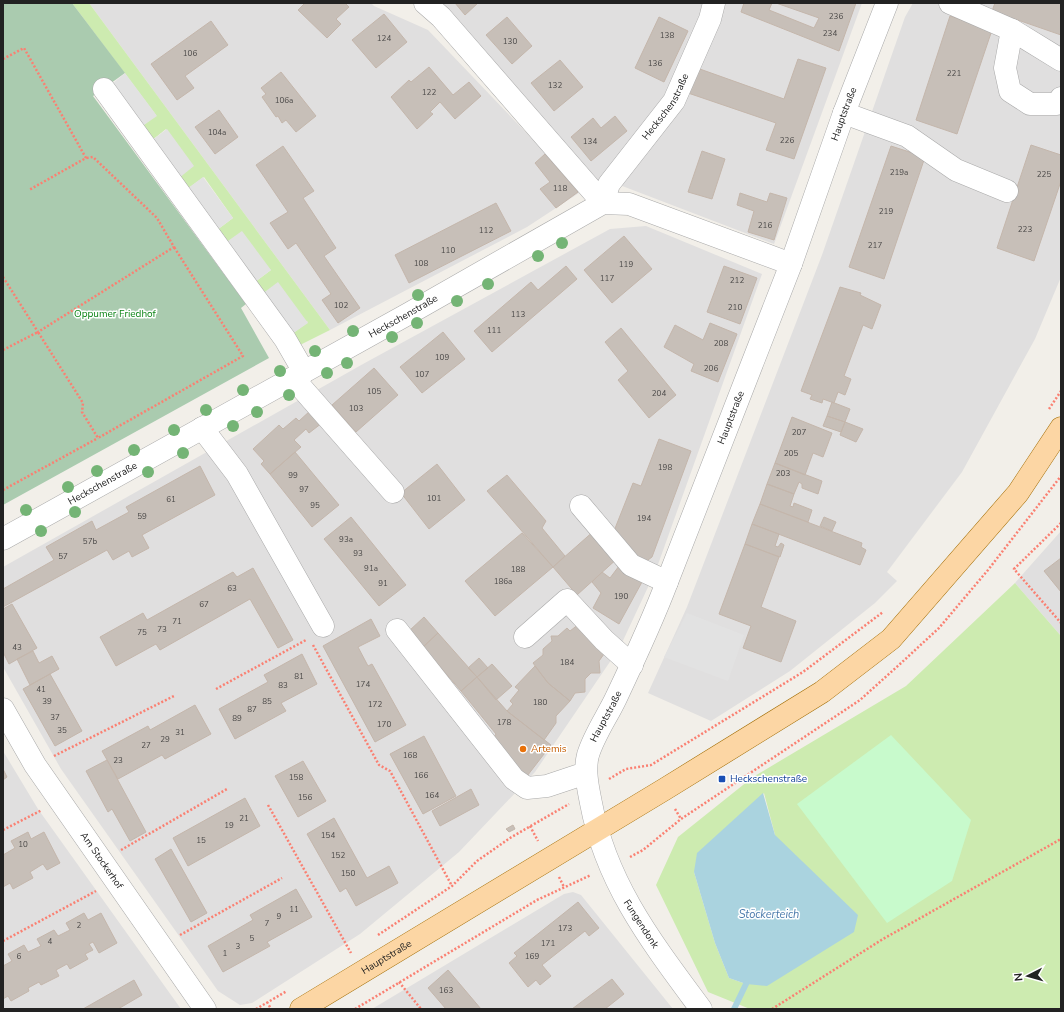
<svg xmlns="http://www.w3.org/2000/svg" width="1064" height="1012" font-family="'Nunito Sans',sans-serif">
<rect width="100%" height="100%" fill="#f2efe9"/>
<path fill="#e0dfdf" d="M89,3H371L374,6L428,30L582,191L527,227L330,330Z
M434,3H862L774,244L604,179L599,183Z
M913,3H1061V277L1035,339L962,472L887,572L897,581L875,603L790,671L711,721L648,693L687,607L822,255L905,17Z
M646,226L762,274L656,570L620,647L535,772L459,852L360,934L252,1003L240,1005L218,991L61,769L3,667V567L363,364L610,229Z
M1061,531V636L1015,583Z
M3,751L38,809L181,1009H3Z
M573,892L581,895L673,1009H372L564,894Z"/>
<path fill="#cdebb0" fill-rule="evenodd" d="M72,3H89L330,330L300,345L292,334L308,322L262,294L255,282L271,270L225,243L217,230L233,218L204,177L187,189L179,178L166,129L151,141L141,127L156,115Z
M1015,583L1061,636V1009H750L708,992L656,885L678,837L753,777L906,686ZM764,793L775,835L746,984L729,978L715,943L694,872Z"/>
<path fill="#aacbaf" d="M3,3H72L125,73L93,96L246,304L241,308L269,358L3,505Z"/>
<path fill="#c8facc" d="M891,735L971,820L952,881L887,923L797,804Z"/>
<path fill="#e2e2e2" d="M125,73L157,116L141,127L111,85Z
M167,129L194,166L179,178L151,141Z
M203,177L233,218L217,230L187,189Z
M242,231L271,270L255,282L225,243Z
M278,282L308,323L292,334L262,294Z
M687,613L744,635L728,681L664,657Z"/>
<path fill="#aad3df" d="M763,793L775,835L858,915L854,932L767,986L746,984L729,978L715,943L694,872L697,853Z"/>
<g fill="none" stroke-linecap="round" stroke-linejoin="round">
<path stroke="#aad3df" stroke-width="6" d="M734,1009L746,984"/>
</g>
<path fill="#c7bfb8" stroke="#c4b6ab" d="M305,3H345L349,7L336,19L341,24L327,38L298,10Z
M455,3H478L465,15Z
M744,3H772L769,10L814,28L819,18L776,3H856L839,51L741,12Z
M995,3H1061V35L992,11Z
M384,14L407,42L376,68L352,40Z
M950,16L992,30L957,134L916,120Z
M507,17L532,46L512,64L486,35Z
M659,17L688,31L664,82L635,68Z
M211,21L228,45L185,76L194,88L177,100L151,64Z
M798,59L826,68L794,159L766,150L776,123L688,93L697,68L784,99Z
M560,60L583,87L554,111L531,83Z
M429,67L453,95L469,82L481,96L455,119L440,102L430,112L433,114L417,129L391,97L409,80L411,82Z
M281,72L316,116L296,132L286,120L282,123L278,116L276,117L262,97L266,94L261,88Z
M219,110L238,137L215,154L195,127Z
M615,116L627,131L591,161L571,137L593,118L601,128Z
M1031,145L1061,155V181L1034,261L997,248Z
M283,146L314,191L303,198L336,248L324,256L360,308L338,323L322,300L331,294L296,243L288,249L270,223L288,212L256,165Z
M891,146L925,157L884,279L849,267Z
M702,151L725,159L712,199L688,192Z
M545,154L578,192L556,208L540,189L550,182L535,163Z
M740,193L767,202L770,193L787,198L774,240L748,232L754,211L737,205Z
M496,203L511,231L409,283L395,255Z
M624,236L652,269L612,303L584,270Z
M566,266L577,279L492,352L474,331L531,282L538,290Z
M724,266L757,278L740,324L707,312Z
M840,287L861,293L860,295L881,305L872,329L863,325L844,376L851,379L845,395L838,392L834,403L823,399L822,403L810,399L812,395L801,391Z
M710,323L737,334L718,382L691,371L694,364L664,347L675,325L703,340Z
M621,328L676,395L649,418L618,380L628,371L605,342Z
M443,332L465,359L422,393L400,367Z
M374,368L398,395L356,432L332,405Z
M832,402L850,409L845,422L827,416Z
M311,410L322,423L309,433L306,429L294,440L301,447L270,474L261,464L264,461L253,449L279,425L283,429L296,418L299,421Z
M827,416L845,422L841,432L823,426Z
M792,417L832,433L823,457L813,453L805,475L775,463Z
M845,422L863,429L856,442L840,435Z
M659,439L691,451L652,557L644,563L614,531L633,483L641,486Z
M295,452L339,505L312,527L270,474Z
M775,463L822,481L818,494L802,488V484L799,482L794,494L767,484Z
M437,464L465,500L429,529L401,493Z
M200,466L215,495L142,535L149,548L132,557L129,551L113,560L107,550L3,607V589L54,560L46,547L92,521L96,530L129,512L126,507Z
M507,475L546,521L542,528L565,556L553,567L487,491Z
M767,484L794,494L790,506L793,507L794,503L812,510L808,522L760,504Z
M760,504L862,543L861,547L866,550L860,565L752,524Z
M351,517L406,585L379,606L324,539Z
M824,517L836,522L832,531L820,526Z
M752,524L779,534L775,546L778,547L781,543L784,545L780,557L745,544Z
M595,530L619,557L577,595L553,567Z
M522,533L553,567L495,616L465,581Z
M745,544L779,557L761,607L796,621L781,662L743,648L751,626L719,614Z
M1061,558V592L1044,571Z
M619,566L642,582L619,624L593,608L601,593L592,582L602,572L610,578Z
M253,568L293,640L278,648L250,599L160,650L156,644L116,666L100,637L143,613L147,620L233,572L237,577Z
M12,604L37,648L9,664L3,652V609Z
M424,617L438,633L423,647L409,631Z
M371,619L380,636L358,647L368,666L372,664L406,725L375,742L323,646Z
M579,624L604,654L599,661L600,673H591L585,679V692L575,693L570,701L548,683L533,663L543,655V649L552,641L551,636H558L567,628L570,631Z
M438,633L477,677L461,691L423,647Z
M33,651L39,663L52,656L59,669L30,685L17,659Z
M302,654L317,684L281,703L286,711L235,739L219,709L268,682L264,675Z
M479,658L488,668L477,677L468,668Z
M492,664L512,686L496,700L477,677Z
M535,666L548,683L570,701L556,716V723L544,740L507,711L513,704L510,701L519,690L515,687Z
M50,674L82,731L55,746L23,689Z
M477,677L507,711L551,745L524,780L491,742L496,734L461,691Z
M195,705L211,734L165,759L162,755L118,779L102,751L148,726L150,730Z
M424,736L456,796L423,814L390,754Z
M107,760L146,832L130,841L112,809L108,812L86,771Z
M303,761L326,801L298,817L275,776Z
M3,769L7,777L3,780Z
M471,789L479,805L440,826L432,811Z
M245,798L260,826L188,866L173,838Z
M334,818L367,878L389,866L398,883L356,906L346,888L340,892L307,834Z
M513,825L515,829L509,832L506,829Z
M28,832L31,839L44,832L60,863L47,870L43,864L30,872L33,878L13,889L10,883L3,887V855L15,848L11,841Z
M171,849L207,913L191,922L155,859Z
M296,889L312,917L267,942L270,946L223,972L208,946L253,920L250,915Z
M578,902L599,928L589,936L585,931L542,965L551,976L540,985L536,980L528,987L509,963L517,956L514,953Z
M84,913L88,920L101,913L117,943L99,953L93,942L89,944L93,950L85,954L88,959L70,969L67,964L56,970L59,976L41,985L39,982L28,988L29,991L11,1001L8,996L3,999V966L12,961L8,954L24,945L28,952L41,946L37,939L54,930L58,936L70,930L66,923Z
M448,970L481,1009H446L428,988Z
M612,979L624,994L605,1009H572Z
M134,980L142,995L118,1009H83Z"/>
<g fill="none" stroke-linecap="round" stroke-linejoin="round">
<defs>
<g id="minor">
<path id="s1" d="M425,3L441,17L603,203L609,184L674,101L710,19L714,3"/>
<path d="M950,3L1012,30L1061,60"/>
<path d="M1012,30L1005,68L1010,91L1030,104H1057L1061,98"/>
<path d="M104,89L285,339L304,372"/>
<path d="M844,113L907,136L956,170L1007,191"/>
<path d="M293,378L393,492"/>
<path d="M202,428L237,474L323,626"/>
<path d="M581,506L631,565L667,582"/>
<path id="s2" d="M3,539L408,314L603,203L629,204L791,264"/>
<path d="M397,630L514,779L527,788L547,786L586,773"/>
<path d="M525,637L567,600L604,640L632,665"/>
<path id="s3" d="M3,709L35,765L205,1009"/>
<path id="s4" d="M701,1009C653,944 606,884 591,803C588,788 584,770 588,755C594,735 607,717 616,698C634,660 652,622 667,582L791,264L844,113L887,3"/>
</g>
<g id="major">
<path id="s5" d="M301,1009L665,789L822,692L891,639L1018,493L1061,428"/>
</g>
</defs>
<use href="#minor" stroke="#a9a9a9" stroke-width="23"/>
<use href="#major" stroke="#a06b00" stroke-width="23"/>
<path stroke="#fa8072" stroke-width="2.5" stroke-dasharray="2 2" stroke-linecap="butt" d="M3,59L24,48L86,158L29,190
M3,277L38,332L174,247L157,218L93,157L86,158
M3,350L38,332L83,403L82,412L98,438L243,356L174,247
M1049,409L1061,391
M3,490L98,438
M1061,523L1014,569L1061,623
M313,645L379,765L390,771L452,886
M216,689L306,640
M54,756L174,696
M609,779L626,769L651,765L803,672L883,612
M268,805L351,953
M675,809L681,819
M530,826L538,841
M3,830L42,810
M121,850L227,789
M630,857L643,850L681,819L860,700L900,664L939,628L988,570L1061,476
M559,877L564,887
M180,935L282,878
M378,935L452,886L477,861L510,838L569,804
M3,941L96,891
M399,982L421,1009
M267,1002L271,1009
M256,1009L287,991
M355,1009L537,900L591,875
M772,1009L883,939L1061,839"/>
<use href="#minor" stroke="#fff" stroke-width="22"/>
<use href="#major" stroke="#fcd6a4" stroke-width="22"/>
</g>
<g fill="#74b475">
<circle cx="562" cy="243" r="6"/>
<circle cx="538" cy="256" r="6"/>
<circle cx="488" cy="284" r="6"/>
<circle cx="418" cy="295" r="6"/>
<circle cx="457" cy="301" r="6"/>
<circle cx="417" cy="323" r="6"/>
<circle cx="353" cy="331" r="6"/>
<circle cx="392" cy="337" r="6"/>
<circle cx="315" cy="351" r="6"/>
<circle cx="347" cy="363" r="6"/>
<circle cx="280" cy="371" r="6"/>
<circle cx="327" cy="373" r="6"/>
<circle cx="243" cy="390" r="6"/>
<circle cx="289" cy="395" r="6"/>
<circle cx="206" cy="410" r="6"/>
<circle cx="257" cy="412" r="6"/>
<circle cx="233" cy="426" r="6"/>
<circle cx="174" cy="430" r="6"/>
<circle cx="134" cy="450" r="6"/>
<circle cx="183" cy="453" r="6"/>
<circle cx="97" cy="471" r="6"/>
<circle cx="148" cy="472" r="6"/>
<circle cx="68" cy="487" r="6"/>
<circle cx="26" cy="510" r="6"/>
<circle cx="75" cy="512" r="6"/>
<circle cx="41" cy="531" r="6"/>
</g>
<circle fill="#e8710a" stroke="#fff" stroke-width="1.5" cx="523" cy="749" r="4"/>
<rect fill="#1a4fb4" stroke="#fff" stroke-width="1.5" x="718" y="775" width="8" height="8" rx="2"/>
<g text-anchor="middle" dominant-baseline="central" stroke-width="3" stroke-linejoin="round" paint-order="stroke">
<g font-size="8" fill="#4b4948">
<text x="836" y="16">236</text>
<text x="830" y="33">234</text>
<text x="667" y="35">138</text>
<text x="384" y="38">124</text>
<text x="510" y="41">130</text>
<text x="190" y="53">106</text>
<text x="655" y="63">136</text>
<text x="954" y="73">221</text>
<text x="555" y="85">132</text>
<text x="429" y="92">122</text>
<text x="284" y="100">106a</text>
<text x="217" y="132">104a</text>
<text x="787" y="140">226</text>
<text x="590" y="141">134</text>
<text x="899" y="172">219a</text>
<text x="1044" y="174">225</text>
<text x="560" y="188">118</text>
<text x="886" y="211">219</text>
<text x="765" y="225">216</text>
<text x="1025" y="229">223</text>
<text x="486" y="230">112</text>
<text x="875" y="245">217</text>
<text x="448" y="250">110</text>
<text x="421" y="263">108</text>
<text x="626" y="264">119</text>
<text x="607" y="278">117</text>
<text x="737" y="280">212</text>
<text x="341" y="305">102</text>
<text x="735" y="307">210</text>
<text x="518" y="314">113</text>
<text x="494" y="330">111</text>
<text x="721" y="343">208</text>
<text x="442" y="357">109</text>
<text x="711" y="368">206</text>
<text x="422" y="374">107</text>
<text x="374" y="391">105</text>
<text x="659" y="393">204</text>
<text x="356" y="408">103</text>
<text x="799" y="432">207</text>
<text x="791" y="453">205</text>
<text x="665" y="467">198</text>
<text x="783" y="473">203</text>
<text x="293" y="475">99</text>
<text x="304" y="489">97</text>
<text x="434" y="498">101</text>
<text x="171" y="499">61</text>
<text x="315" y="505">95</text>
<text x="142" y="516">59</text>
<text x="644" y="518">194</text>
<text x="346" y="539">93a</text>
<text x="90" y="541">57b</text>
<text x="358" y="553">93</text>
<text x="63" y="556">57</text>
<text x="371" y="568">91a</text>
<text x="518" y="569">188</text>
<text x="503" y="581">186a</text>
<text x="383" y="583">91</text>
<text x="232" y="588">63</text>
<text x="621" y="596">190</text>
<text x="204" y="604">67</text>
<text x="177" y="621">71</text>
<text x="162" y="629">73</text>
<text x="142" y="632">75</text>
<text x="17" y="647">43</text>
<text x="567" y="662">184</text>
<text x="299" y="676">81</text>
<text x="363" y="684">174</text>
<text x="283" y="685">83</text>
<text x="41" y="689">41</text>
<text x="47" y="701">39</text>
<text x="267" y="701">85</text>
<text x="540" y="702">180</text>
<text x="375" y="704">172</text>
<text x="252" y="709">87</text>
<text x="55" y="717">37</text>
<text x="237" y="718">89</text>
<text x="504" y="722">178</text>
<text x="384" y="724">170</text>
<text x="62" y="730">35</text>
<text x="180" y="732">31</text>
<text x="165" y="739">29</text>
<text x="146" y="745">27</text>
<text x="410" y="755">168</text>
<text x="118" y="760">23</text>
<text x="421" y="775">166</text>
<text x="296" y="777">158</text>
<text x="432" y="795">164</text>
<text x="305" y="797">156</text>
<text x="244" y="818">21</text>
<text x="229" y="825">19</text>
<text x="328" y="835">154</text>
<text x="201" y="840">15</text>
<text x="23" y="844">10</text>
<text x="338" y="855">152</text>
<text x="348" y="873">150</text>
<text x="294" y="909">11</text>
<text x="279" y="916">9</text>
<text x="267" y="923">7</text>
<text x="79" y="925">2</text>
<text x="565" y="928">173</text>
<text x="252" y="938">5</text>
<text x="50" y="941">4</text>
<text x="548" y="943">171</text>
<text x="238" y="946">3</text>
<text x="225" y="953">1</text>
<text x="19" y="956">6</text>
<text x="532" y="956">169</text>
<text x="446" y="990">163</text>
</g>
<g font-size="10" fill="#222" stroke="#fff">
<text stroke="none"><textPath href="#s1" startOffset="384">Heckschenstraße</textPath></text>
<text stroke="none"><textPath href="#s4" startOffset="975">Hauptstraße</textPath></text>
<text stroke="none"><textPath href="#s2" startOffset="458">Heckschenstraße</textPath></text>
<text stroke="none"><textPath href="#s4" startOffset="651">Hauptstraße</textPath></text>
<text stroke="none"><textPath href="#s2" startOffset="114">Heckschenstraße</textPath></text>
<text stroke="none"><textPath href="#s4" startOffset="327">Hauptstraße</textPath></text>
<text stroke="none"><textPath href="#s3" startOffset="181">Am Stockerhof</textPath></text>
<text transform="translate(641 924) rotate(57)">Fungendonk</text>
<text stroke="none"><textPath href="#s5" startOffset="100">Hauptstraße</textPath></text>
</g>
<g font-size="10" fill="#0c8416" stroke="#fff">
<text x="115" y="314">Oppumer Friedhof</text>
</g>
<g font-size="10" fill="#c56008" stroke="#fff" text-anchor="start">
<text x="531" y="749">Artemis</text>
</g>
<g font-size="10" fill="#164399" stroke="#fff" text-anchor="start">
<text x="730" y="779">Heckschenstraße</text>
</g>
<g font-size="11" font-style="italic" fill="#4a7aab" stroke="#fff">
<text x="769" y="914">Stöckerteich</text>
</g>
</g>
<rect width="1064" height="1012" fill="none" stroke="#222222" stroke-width="8"/>
<g transform="translate(1028 976) rotate(264)" stroke="#ffffff" stroke-width="3" paint-order="stroke">
<path d="M0-3L7 15L0 10L-7 15Z" fill="#222222"/>
<text y="-6" font-size="11" font-weight="bold" text-anchor="middle" fill="#222222">N</text>
</g>
</svg>
